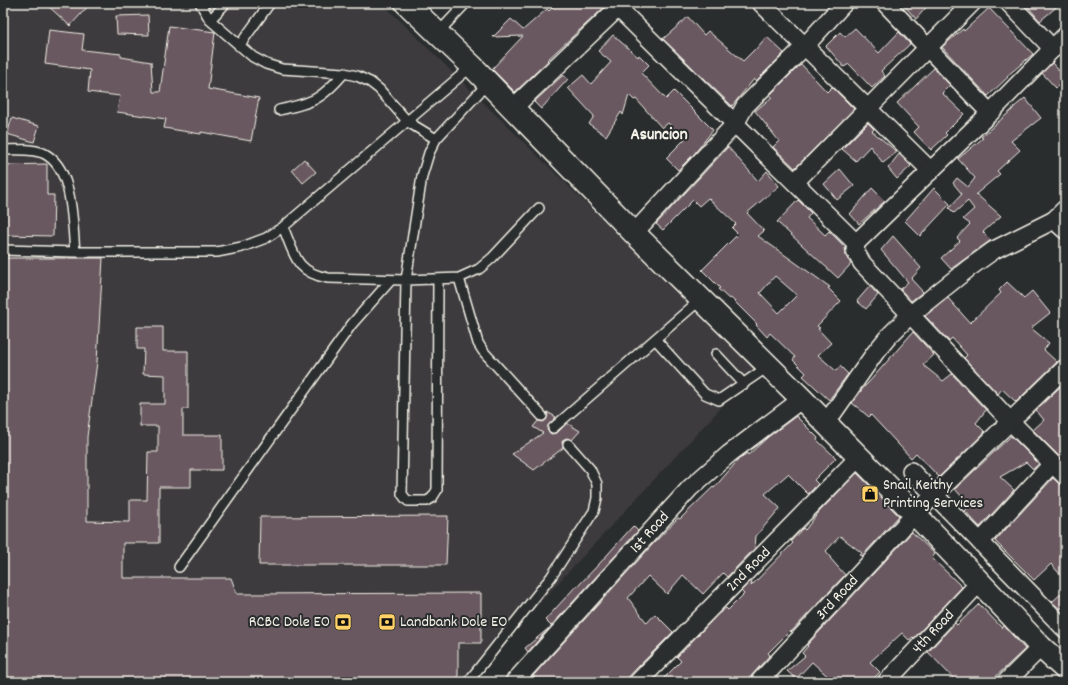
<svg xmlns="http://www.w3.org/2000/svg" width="1068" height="685" font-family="Dekko,sans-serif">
<rect width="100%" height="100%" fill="#2a2d2e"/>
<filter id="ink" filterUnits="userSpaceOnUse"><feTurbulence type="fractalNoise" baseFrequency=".025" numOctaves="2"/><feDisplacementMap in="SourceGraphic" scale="8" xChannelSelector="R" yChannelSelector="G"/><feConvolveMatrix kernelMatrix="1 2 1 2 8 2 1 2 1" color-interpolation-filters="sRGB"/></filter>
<g filter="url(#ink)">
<path fill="#3d3a3d" d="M3,3H382L756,370L466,682H3Z"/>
<path fill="#695861" stroke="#f4f1e8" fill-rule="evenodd" d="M45,3H91L70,26Z
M557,3H609L547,60L548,61L515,92L492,69L523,36L493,37L511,19L523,30L547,9L549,11Z
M902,3H930L916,19Z
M1025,3H1061L1040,21Z
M989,8L1033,54L1007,76L1008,77L988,96L942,47L963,29L964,31Z
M148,15L149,35L117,34L116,16Z
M688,17L704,35L708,31L743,61L755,49L756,50L767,37L784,53L756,81L754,79L732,106L663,39Z
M169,26L215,32L208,89L259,98L251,141L201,132V134L164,128L166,119L117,112L120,96L88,92L90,70L45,64L49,30L84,34L82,50L121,54V57L151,62L153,92H160Z
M855,28L879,53L899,32L910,44L881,71L885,76L872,88L849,64L844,67L826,46L840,32L845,37Z
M613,35L638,57L639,55L649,65L641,73L666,99L674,91L713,130L695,153L678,170L666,158L685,139L668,123L662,128L636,99L634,100L629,95L623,115L621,112L606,136L589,124L594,116L568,88L583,75L591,84L611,62L598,51Z
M1052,63L1065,77V79L1056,88L1042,73Z
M802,65L827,92L832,87L854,109L795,168L773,147L779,141L755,111L772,97L770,95L799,66Z
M934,68L950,85L942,93L964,114L945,133L947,135L931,150L914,132L919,127L897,103Z
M563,75L568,79L541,109L534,102Z
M1025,98L1041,118L1011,141L1020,150L997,171L1000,174L976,194L1001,216L983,232L991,240L951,269L941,258L960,241L957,238L970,224L963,219L974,209L968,201L954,213L949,208L962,194L953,183L957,178L968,187L975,178L958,159L983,138L981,137L1013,109V108Z
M12,118L39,126L34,142L7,134Z
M868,123L874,129L872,131L897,152L883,163L870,146L856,161L842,149Z
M728,147L758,181L767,171L779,186L747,213L764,231L758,236L830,287L828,288L841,301L817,326L820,328L818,329L831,343L818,355L836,371L840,366L848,374L829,400L803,376L806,373L793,360L795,357L770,333L767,337L756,325L757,324L731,298L729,299L718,289L720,288L702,270L738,234L732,228L736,224L708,198L699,206L693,200L663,230L656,224ZM775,276L797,295L779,313L760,293Z
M899,154L911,166L897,179L888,168Z
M304,159L316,172L303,183L292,170Z
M47,164V195H54L53,236L3,235V165Z
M840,169L854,186L837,200L824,184Z
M872,188L885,201L859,224L850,214Z
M934,188L950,204L920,236L905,221Z
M798,200L811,213L807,218L825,235L829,231L845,247L846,256L851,264L838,278L777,222Z
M893,236L921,268L911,279L923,292L911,301L900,289L908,282L881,250Z
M3,258H103L97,362L87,437V521L130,522V500H147L148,452H158V426H140V404H165V375L143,374L144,349H137V327H163V351H188V409H183V435H222V470H191V487H159V543H123V578H231L237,594L481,593V643H458V680L275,681V682H3Z
M1007,282L1024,298L1032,291L1050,313L1031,328L1049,343L1044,350L1057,362L1016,402L1002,389L998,394L964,358L967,355L952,338L949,341L925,316L948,298L970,323L1001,293L999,290Z
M870,286L878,295L866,309L857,301Z
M913,332L934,355L923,365L943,381L952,374L986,410L976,423L985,432L939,477L916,453L911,458L871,415L869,417L852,403L864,387L869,382Z
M1063,384L1065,386V462L1033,430L1044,420L1036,410Z
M547,412L556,417L548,426L547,430L551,434L557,433L567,423L580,431L572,440L567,438L564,439L562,442L563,448L534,470L512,454L543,433L533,427L538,421L543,422L546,420L548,415Z
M796,416L818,438L817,440L836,458L814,480L818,484L808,494L788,474L765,494L780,508L756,536L755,548L727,577L723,573L703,594L683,575L667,594L648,576L628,598L647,623L655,614L673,632L636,669L624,682H540L533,676L653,544L678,518L680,519L713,487L714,488L739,459L747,453L748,455L768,437Z
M1011,436L1039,464L1033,469L1026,462L1000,477L1014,490L980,527L965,511L970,506L955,489Z
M857,473L899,516L862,556L860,555L862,553L840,536L826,551L831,557L830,558L845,575L791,632L790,631L768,653L770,655L752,675L748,682H660L681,661L677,657L718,614L726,608L728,610L744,594L741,591L752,580L751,586L793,543L791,541L803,528L805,530L819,512Z
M1053,478L1058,483L1065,486V580L1051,564L1034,580L995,541Z
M448,516L446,565H259L260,517Z
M633,526L638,531L551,626L545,620L577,585L578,586L600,563Z
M912,532L935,554L932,558L962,587L914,638L913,637L909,640L902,633L870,662L880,672L870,682H834L812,662L796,679L787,671L805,656L802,653L808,646L807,645Z
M1065,590V606L1060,609L1052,602Z
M979,604L1002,628L1004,626L1025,649L990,682H957L928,652L955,623L957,625Z
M549,628L528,652L525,648Z"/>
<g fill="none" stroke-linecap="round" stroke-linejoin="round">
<defs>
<path id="lane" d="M200,3L210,20L253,57L266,64L282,69L344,73L357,76L370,82L379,89L408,122L436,139
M210,20L226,3
M437,34L466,3
M239,46L270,3
M279,110C312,103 321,100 344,73
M3,150C16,150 30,148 43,153C74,167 72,223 75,252
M283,227C295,255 295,272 328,278L406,280L459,278L479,269L492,258L539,208
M3,250L75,252H217L242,247L266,238L283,227L472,66
M459,278L478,343L483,351L542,416
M438,279L437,490L432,498L427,501H408L405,498L402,494L406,280L422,176L429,153L436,139L488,83
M655,339L705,394L719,400L769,366
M716,354L744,384
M553,428L701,299
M179,567L352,324L391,280
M468,682L551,577L594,511L597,498V484L590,469L568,444"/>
<g id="street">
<path d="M761,3L931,171"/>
<path d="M885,3L990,113"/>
<path d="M1009,3L1053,49"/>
<path d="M618,8L856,243L990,113L1065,36"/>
<path d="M513,108L623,3"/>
<path d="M795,182L972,3"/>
<path d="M1054,220L1065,209"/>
<path d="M634,233L735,124L745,106L805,46L844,3"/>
<path d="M856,243L855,251L862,263L1011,422L1065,476"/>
<path d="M826,423L875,353L888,337L910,315L969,268L994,250L1054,220L1065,230"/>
<path d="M911,471L1065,629"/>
<path d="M980,542L1052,464"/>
<path id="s1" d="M514,682L690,488L729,454L802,399"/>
<path id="s2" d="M638,682L859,457"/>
<path id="s3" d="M759,682L915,514L1065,368"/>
<path id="s4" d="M886,682L980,582"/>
<path d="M1006,682L1041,647"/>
</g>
<path id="secondary" d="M406,3L472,66L634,233L802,399L915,514L1041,647L1065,669"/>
</defs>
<use href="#lane" stroke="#f4f1e8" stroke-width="12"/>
<use href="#street" stroke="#f4f1e8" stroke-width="20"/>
<use href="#secondary" stroke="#f4f1e8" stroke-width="25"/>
<use href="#lane" stroke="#2a2d2e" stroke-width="9"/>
<use href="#street" stroke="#2a2d2e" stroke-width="17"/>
<use href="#secondary" stroke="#2a2d2e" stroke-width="22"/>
</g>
</g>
<defs>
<symbol id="shop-square" viewBox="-11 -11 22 22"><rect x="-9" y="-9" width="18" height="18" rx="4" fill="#ffd166" stroke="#2a2d2e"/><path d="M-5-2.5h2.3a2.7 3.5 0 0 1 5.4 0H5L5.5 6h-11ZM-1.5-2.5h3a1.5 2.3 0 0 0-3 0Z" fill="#111"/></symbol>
<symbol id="bank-square" viewBox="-11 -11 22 22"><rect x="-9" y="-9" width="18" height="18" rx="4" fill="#ffd166" stroke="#2a2d2e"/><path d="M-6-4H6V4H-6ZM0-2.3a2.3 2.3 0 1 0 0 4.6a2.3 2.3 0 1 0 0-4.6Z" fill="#111"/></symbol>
</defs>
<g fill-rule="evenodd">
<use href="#shop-square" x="860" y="484" width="20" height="20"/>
<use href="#bank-square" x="333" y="612" width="20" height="20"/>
<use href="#bank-square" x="377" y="612" width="20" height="20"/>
</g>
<g text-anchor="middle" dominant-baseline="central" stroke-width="4" stroke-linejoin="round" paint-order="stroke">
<g font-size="16" fill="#f4f1e8" stroke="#2a2d2e" text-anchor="start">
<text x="883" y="485">Snail Keithy<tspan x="883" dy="18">Printing Services</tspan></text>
<text x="330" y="622" text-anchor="end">RCBC Dole EO</text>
<text x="400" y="622">Landbank Dole EO</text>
</g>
<g font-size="16" fill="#f4f1e8" stroke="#2a2d2e">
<text stroke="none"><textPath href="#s1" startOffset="202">1st Road</textPath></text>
<text stroke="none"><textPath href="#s2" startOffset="158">2nd Road</textPath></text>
<text stroke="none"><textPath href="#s3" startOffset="115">3rd Road</textPath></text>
<text stroke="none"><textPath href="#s4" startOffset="69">4th Road</textPath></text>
</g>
<g font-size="17" font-weight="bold" fill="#f4f1e8" stroke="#2a2d2e">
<text x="659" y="136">Asuncion</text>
</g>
</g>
<rect width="1068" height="685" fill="none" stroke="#2a2d2e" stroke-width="16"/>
<rect x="8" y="8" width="1052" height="669" fill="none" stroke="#f4f1e8" stroke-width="1.5" filter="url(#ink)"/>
</svg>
